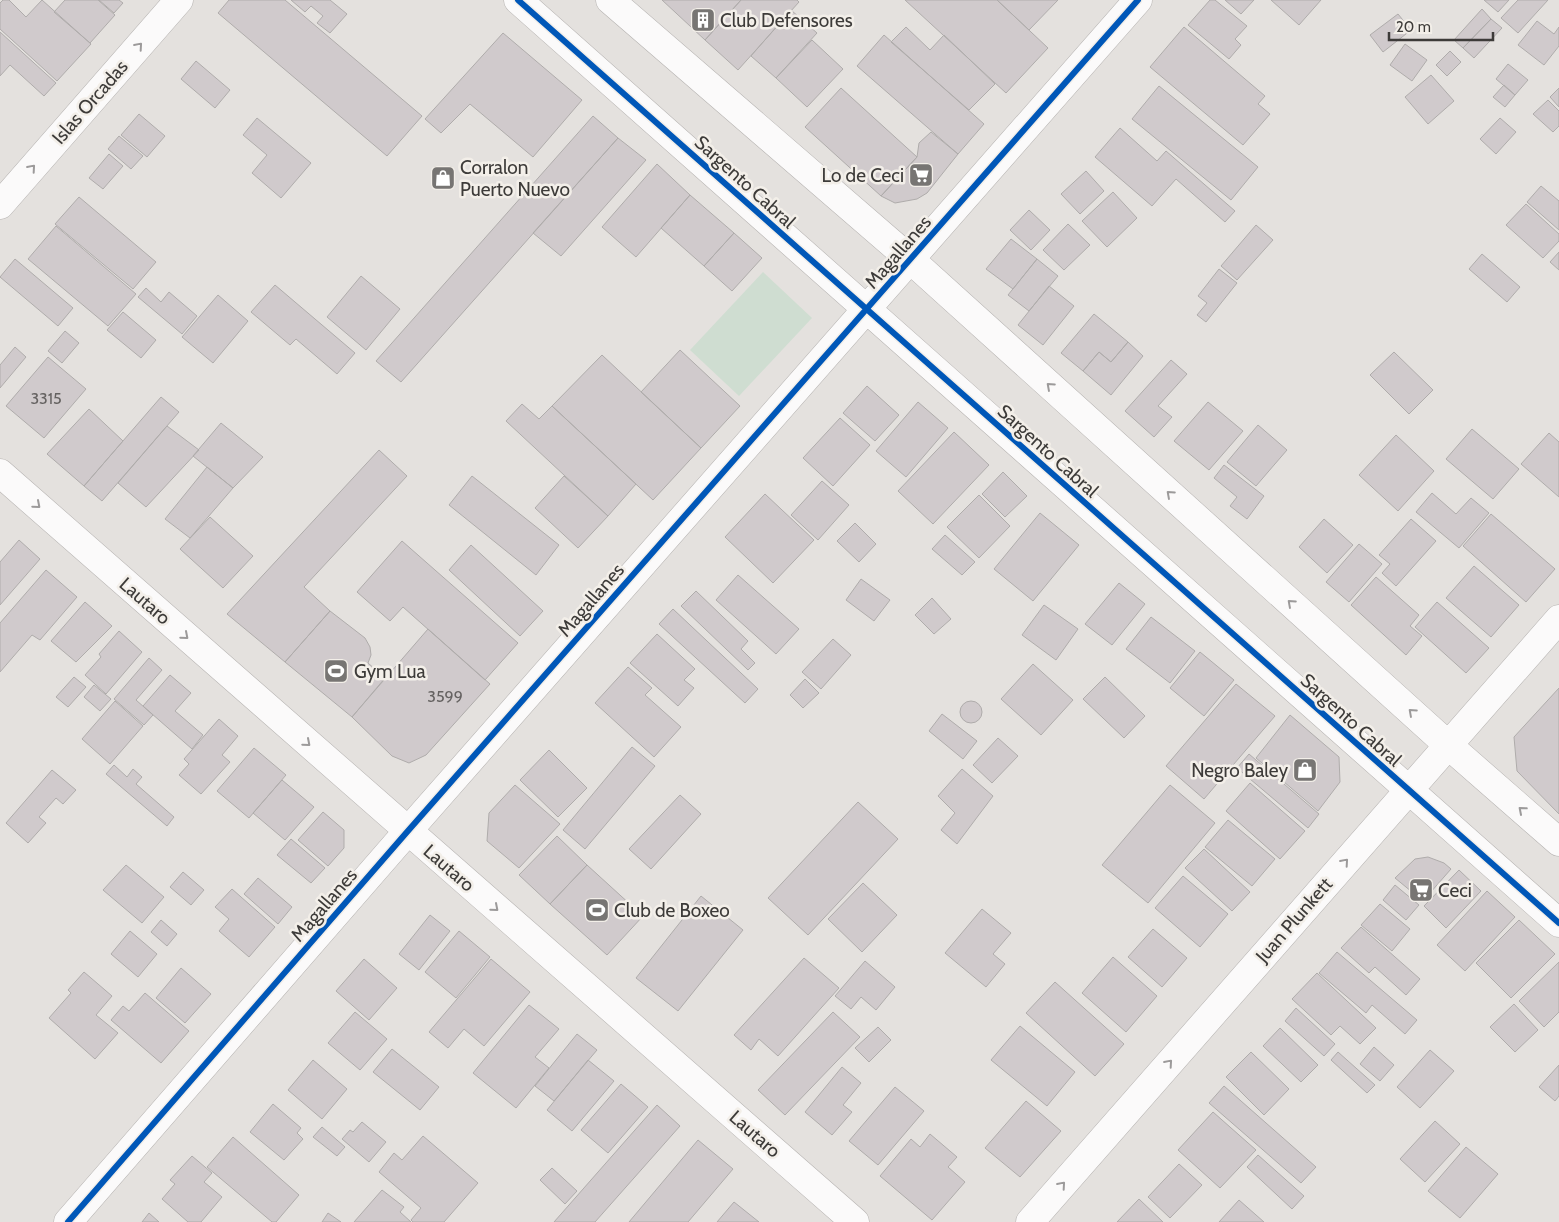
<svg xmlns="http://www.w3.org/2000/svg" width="1559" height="1222" font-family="Cabin,sans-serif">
<rect width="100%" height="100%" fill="#e4e1de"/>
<path fill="#cfddd1" d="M763,272L812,318L739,396L690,350Z"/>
<path fill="#d0cacc" stroke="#afacab" d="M3,0H9L26,17L42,0L91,44L57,81L0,29V3Z
M65,0H98L115,15L90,43L54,12Z
M99,0H119L123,3L114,13Z
M229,0H285L422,116L387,156L218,13Z
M291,0H330L347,14L330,33L317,23L323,16L311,6L305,12Z
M662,0H741L705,40Z
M741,0H797L799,2L738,70L705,40Z
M905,0H997L1048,48L1006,93Z
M997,0H1058L1029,30Z
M1210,0H1215L1247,26L1235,39L1241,45L1229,59L1188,25Z
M1225,0H1254L1241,14Z
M1271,0H1321L1299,25Z
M1484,0H1509L1498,12Z
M1518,0H1548L1518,33L1501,18Z
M1482,9L1491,19L1463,48L1454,40Z
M791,10L817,33L776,78L751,56Z
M1398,14L1411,30L1383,52L1370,35Z
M1491,19L1502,28L1474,58L1463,48Z
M1537,21L1554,34L1559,27V46L1544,65L1518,45Z
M906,27L930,50L944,35L995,84L969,110L891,42Z
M1184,27L1265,96L1258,104L1270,114L1243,145L1150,67Z
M0,32L56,83L44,96L10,65L0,76Z
M503,33L582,100L533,157L470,104L441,133L425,119Z
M884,35L984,124L958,154L857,66Z
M812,40L843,69L807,107L776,78Z
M1405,44L1427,60L1412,81L1390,65Z
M1450,51L1461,62L1447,76L1436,65Z
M196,61L230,90L215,108L181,79Z
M1508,64L1528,80L1515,95L1496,79Z
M1431,75L1454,101L1428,124L1405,97Z
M1504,85L1515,95L1505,107L1493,97Z
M1159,86L1258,167L1231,200L1132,119Z
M841,88L917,157L881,196L805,127Z
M1559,88V107L1550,97Z
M1548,100L1559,111V126L1553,132L1533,114Z
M139,114L165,136L147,157L121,135Z
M593,116L618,138L401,382L376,361Z
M257,118L311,163L281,198L252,173L267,155L243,135Z
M1500,118L1516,132L1496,154L1480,139Z
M1120,128L1157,161L1166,151L1235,211L1225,222L1176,179L1152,206L1095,157Z
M931,132L958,154L927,193L917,199L895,203L881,196L917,157L919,143Z
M119,136L143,156L131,169L108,149Z
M618,138L646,160L561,256L533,233Z
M109,154L123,166L103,189L89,178Z
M657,164L690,195L636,257L602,227Z
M1086,171L1104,191L1080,214L1061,194Z
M1541,186L1559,201V230L1527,202Z
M1113,192L1137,218L1107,247L1082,221Z
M690,195L734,233L704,266L661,228Z
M79,197L156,262L133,289L55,224Z
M1526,204L1559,234V241L1543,258L1506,225Z
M1029,210L1050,230L1031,250L1010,230Z
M1068,224L1090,245L1064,270L1043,250Z
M1256,225L1273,240L1237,280L1221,266Z
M56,226L136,294L108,326L28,259Z
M734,233L762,258L732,291L704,266Z
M1011,239L1037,259L1013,289L986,269Z
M1559,252V270L1550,262Z
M1482,254L1520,287L1507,302L1469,269Z
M15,259L73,308L58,326L0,277Z
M1037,259L1058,276L1029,311L1008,295Z
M1219,269L1237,283L1206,322L1197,315L1207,303L1198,296Z
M361,276L400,309L366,350L327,317Z
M275,285L355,353L337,374L296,339L290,345L251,312Z
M1049,286L1074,306L1043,345L1018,325Z
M146,288L161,302L169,292L197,316L182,334L138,297Z
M218,295L248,321L213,363L182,337Z
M123,312L156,340L141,358L107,330Z
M1094,314L1128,342L1111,362L1099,352L1083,371L1061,353Z
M65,331L79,343L62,363L48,351Z
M1128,342L1143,356L1111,395L1083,371L1099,352L1111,362Z
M15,347L26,357L0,388V365Z
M680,350L740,406L701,448L641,392Z
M1394,352L1433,390L1409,414L1370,375Z
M602,355L701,448L653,500L552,406Z
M48,357L86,389L44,438L6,406Z
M1171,360L1187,374L1158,406L1172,417L1154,437L1125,411Z
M867,386L899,415L875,441L843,413Z
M161,397L179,412L102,501L84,486Z
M918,402L948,428L906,477L876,451Z
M1208,402L1243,431L1209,470L1174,441Z
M522,404L539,419L552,406L636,484L608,516L506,421Z
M89,409L123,441L84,486L47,454Z
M840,418L870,445L833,486L803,458Z
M221,423L263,457L233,488L193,456Z
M1258,425L1287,450L1256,486L1227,462Z
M167,426L199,450L146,507L118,483Z
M1472,429L1519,469L1493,499L1446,459Z
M954,432L989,465L933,524L898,491Z
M1549,433L1559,442V497L1521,464Z
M1396,435L1434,471L1398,511L1359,475Z
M379,450L407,476L304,587L330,611L285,662L227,614Z
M1224,465L1264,496L1247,519L1230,506L1237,497L1214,478Z
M207,467L233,488L190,538L165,519Z
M1003,472L1027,496L1005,517L982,494Z
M472,476L559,545L536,575L449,505Z
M564,476L608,516L578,548L535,508Z
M822,481L849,505L818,540L791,515Z
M1432,493L1456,514L1471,498L1489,513L1459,548L1416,512Z
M765,494L814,540L773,583L725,537Z
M979,495L1010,526L979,558L947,527Z
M1040,513L1079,545L1033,601L994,569Z
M1491,514L1555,569L1526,602L1463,546Z
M210,517L253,556L223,588L180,549Z
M1324,519L1353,545L1327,573L1299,547Z
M1411,519L1436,541L1396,586L1382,573L1390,564L1379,555Z
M855,523L876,544L859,562L837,541Z
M945,535L975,562L962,575L932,549Z
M19,540L40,559L0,605V562Z
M402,541L518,643L485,680L403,607L390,621L357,592Z
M1359,544L1382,564L1349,602L1326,582Z
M471,545L543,611L520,636L449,570Z
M1474,566L1519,605L1491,637L1446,598Z
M46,570L77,597L40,640L32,635L0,672V623Z
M738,575L799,629L776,654L716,600Z
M1376,577L1419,615L1410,626L1422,636L1406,655L1351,605Z
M861,579L890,600L874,621L846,600Z
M1119,583L1145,604L1112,645L1085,624Z
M696,591L748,641L741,649L755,663L748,670L681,606Z
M932,598L951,619L934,634L915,615Z
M85,602L112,626L76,662L51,641Z
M1437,602L1489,648L1466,673L1415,627Z
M1044,605L1078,629L1056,660L1022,635Z
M673,609L758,689L745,703L659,624Z
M330,611L365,638L370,647L371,655L368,663L385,678L352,717L285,662Z
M1151,617L1195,651L1170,683L1126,649Z
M428,629L490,684L426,755L409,763L392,756L352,717Z
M119,631L142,652L106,694L85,675L101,657L99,654Z
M657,634L695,669L684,680L694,688L678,706L630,663Z
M833,639L851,655L821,689L802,672Z
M1200,652L1234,680L1204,716L1170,688Z
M149,658L162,670L136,700L153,715L144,725L114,699Z
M1033,664L1073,700L1041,735L1001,699Z
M628,667L652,688L645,695L681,727L654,757L595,703Z
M170,675L191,693L175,711L203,735L192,749L143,706Z
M74,677L86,687L68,707L56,697Z
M1105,677L1145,716L1124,738L1083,699Z
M805,679L819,693L803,708L790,695Z
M1236,684L1275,716L1204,799L1166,766Z
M94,685L111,699L100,711L84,697Z
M1559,688V814L1517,771L1514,737Z
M115,701L143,726L110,764L82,739Z
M960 712a11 11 0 1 1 22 0a11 11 0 1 1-22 0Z
M942,714L977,741L963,759L929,731Z
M1290,715L1339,757L1340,782L1318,811L1256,758Z
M219,719L238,736L222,755L230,762L201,794L179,775L189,764L184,759Z
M998,738L1018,756L992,783L973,765Z
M632,747L655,766L585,849L563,830Z
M254,748L286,775L249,818L217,791Z
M549,750L587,788L558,817L520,780Z
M1249,754L1319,814L1308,828L1237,768Z
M114,765L127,777L133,769L142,777L136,784L174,817L167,826L106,774Z
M962,769L993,796L957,844L941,830L955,813L938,796Z
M52,770L76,790L63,804L56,798L39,817L46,823L28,843L6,823Z
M282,780L314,807L285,840L253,813Z
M1250,783L1305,831L1280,859L1226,811Z
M515,785L560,824L519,868L487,841L489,813Z
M1170,785L1215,823L1148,903L1102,865Z
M680,795L701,814L651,869L629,849Z
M858,802L898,839L808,935L768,898Z
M323,812L344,830V848L328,866L298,840Z
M1228,820L1275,859L1252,886L1205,847Z
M557,836L587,865L550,904L519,875Z
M291,839L325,868L311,883L277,855Z
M1204,849L1250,892L1232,911L1185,868Z
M1428,857L1444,863L1451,869L1423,901L1395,878L1415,859Z
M126,865L164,897L142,923L103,890Z
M587,865L643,916L607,955L550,904Z
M1459,870L1481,891L1446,928L1424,906Z
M183,872L204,890L191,905L170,887Z
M1183,876L1228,914L1200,947L1155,908Z
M258,878L292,907L278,924L244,894Z
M863,883L897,915L862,952L828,919Z
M1395,885L1419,905L1406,920L1383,900Z
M232,889L275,927L249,957L219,931L229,919L215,907Z
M1487,891L1515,917L1465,971L1437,945Z
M701,896L743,930L678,1011L636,978Z
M1380,904L1410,929L1392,951L1361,925Z
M982,909L1011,933L993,954L1005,964L986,987L945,953Z
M430,915L450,931L419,970L399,954Z
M161,920L177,934L167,946L151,932Z
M1519,920L1555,954L1511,998L1476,963Z
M1361,927L1420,979L1406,995L1375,967L1369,973L1341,948Z
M1153,929L1187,958L1162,987L1128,957Z
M130,931L157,954L138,977L111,954Z
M459,931L490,957L456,998L425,972Z
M1337,952L1417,1020L1405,1034L1372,1005L1366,1013L1319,973Z
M1113,957L1157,996L1126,1032L1082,993Z
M804,958L839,988L778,1056L759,1039L751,1050L734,1035Z
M364,959L397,988L369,1020L336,991Z
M491,959L530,992L484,1046L464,1029L448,1048L429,1032Z
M865,961L895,987L876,1010L861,997L851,1009L835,996Z
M1559,962V1012L1544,1027L1519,1001Z
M181,968L211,994L185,1023L156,998Z
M84,972L112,996L96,1015L118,1033L95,1059L49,1018L71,993L68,990Z
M1317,973L1376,1028L1360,1044L1340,1026L1331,1035L1292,999Z
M1055,982L1124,1044L1095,1076L1026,1013Z
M145,993L189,1031L161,1063L111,1020L123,1006L129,1011Z
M1514,1004L1538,1030L1515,1052L1490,1027Z
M529,1005L559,1029L535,1057L549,1068L516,1108L473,1073Z
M1296,1008L1335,1044L1324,1056L1285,1021Z
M355,1012L387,1039L360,1070L328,1043Z
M833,1012L860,1037L785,1115L758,1090Z
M1020,1026L1075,1072L1047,1106L991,1060Z
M878,1027L891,1040L869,1062L855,1048Z
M1280,1028L1318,1065L1301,1082L1263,1046Z
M577,1034L597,1050L554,1101L535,1086Z
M1374,1047L1394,1065L1380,1081L1360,1064Z
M392,1049L439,1087L420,1110L373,1072Z
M1430,1050L1454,1071L1420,1108L1397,1087Z
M1251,1052L1289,1089L1264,1115L1226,1077Z
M1338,1052L1375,1085L1367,1093L1331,1060Z
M313,1060L347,1089L322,1119L288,1090Z
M588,1060L614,1081L572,1131L547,1110Z
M1559,1065V1096L1555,1101L1539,1087Z
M842,1067L861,1083L843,1105L852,1112L832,1135L805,1112Z
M621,1084L648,1107L608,1153L581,1130Z
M1224,1086L1316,1167L1301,1183L1209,1103Z
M895,1087L924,1111L878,1165L849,1141Z
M1026,1101L1061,1131L1020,1177L985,1148Z
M273,1104L301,1128L297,1133L303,1139L284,1160L250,1132Z
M657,1105L680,1126L595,1222H554Z
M1213,1112L1256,1150L1220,1188L1178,1150Z
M1435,1121L1460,1144L1425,1182L1400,1159Z
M362,1122L386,1142L369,1162L342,1139L350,1130L353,1132Z
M322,1127L345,1147L337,1156L313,1137Z
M930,1134L957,1157L948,1167L965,1182L932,1220L880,1176L911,1139L920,1147Z
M423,1136L478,1183L444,1222H413L411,1220L421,1208L379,1172L394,1153L402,1160Z
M233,1137L299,1195L276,1222H272L207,1167Z
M698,1140L733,1169L688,1222H629Z
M1466,1147L1498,1174L1460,1218L1428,1191Z
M1258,1155L1304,1196L1292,1209L1247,1167Z
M192,1156L212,1173L204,1182L222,1197L201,1222H188L162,1199L175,1184L170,1180Z
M1179,1164L1202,1185L1170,1218L1148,1197Z
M552,1168L577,1191L565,1204L540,1180Z
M382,1190L404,1207L400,1212L411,1222H354Z
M1139,1199L1163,1222H1117Z
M1239,1200L1264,1222H1219Z
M734,1202L759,1222H717Z
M149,1213L159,1222H142Z
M328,1213L341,1222H322Z"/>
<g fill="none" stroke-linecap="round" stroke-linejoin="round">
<defs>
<path id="minor" d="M518,0L1559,923
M610,0L911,260L1448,745L1559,842
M0,205L179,0
M0,473L855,1222
M68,1222L407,832L1138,0
M1030,1222L1559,619"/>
</defs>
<use href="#minor" stroke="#b5b2b0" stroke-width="29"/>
<use href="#minor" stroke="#fbfafa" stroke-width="28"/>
<defs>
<path id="cycleway" d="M518,0L1559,923
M68,1222L407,832L1138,0"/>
</defs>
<use href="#cycleway" stroke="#f3efe9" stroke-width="9"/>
<use href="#cycleway" stroke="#0057b8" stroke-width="6"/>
</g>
<defs><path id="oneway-chevron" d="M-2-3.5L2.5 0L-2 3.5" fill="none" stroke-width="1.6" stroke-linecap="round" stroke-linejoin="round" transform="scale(1.25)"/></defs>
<g stroke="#9c9a9a">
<use href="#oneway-chevron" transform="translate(139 46) rotate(-49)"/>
<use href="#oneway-chevron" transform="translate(32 168) rotate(-49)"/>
<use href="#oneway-chevron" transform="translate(1050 386) rotate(-138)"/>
<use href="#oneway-chevron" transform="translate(1170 494) rotate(-138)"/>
<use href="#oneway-chevron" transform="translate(37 505) rotate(41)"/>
<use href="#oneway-chevron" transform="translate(1291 603) rotate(-138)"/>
<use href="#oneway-chevron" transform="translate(185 636) rotate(41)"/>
<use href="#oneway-chevron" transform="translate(1412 712) rotate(-138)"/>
<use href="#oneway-chevron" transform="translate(307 743) rotate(41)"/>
<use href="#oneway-chevron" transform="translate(1522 810) rotate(-139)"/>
<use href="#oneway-chevron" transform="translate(1345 862) rotate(-49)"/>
<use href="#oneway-chevron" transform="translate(495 908) rotate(41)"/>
<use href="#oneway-chevron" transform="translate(1169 1063) rotate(-49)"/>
<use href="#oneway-chevron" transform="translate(1062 1185) rotate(-49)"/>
</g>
<defs>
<symbol id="building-square" viewBox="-11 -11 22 22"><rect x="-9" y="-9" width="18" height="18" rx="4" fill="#777573" stroke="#f3efe9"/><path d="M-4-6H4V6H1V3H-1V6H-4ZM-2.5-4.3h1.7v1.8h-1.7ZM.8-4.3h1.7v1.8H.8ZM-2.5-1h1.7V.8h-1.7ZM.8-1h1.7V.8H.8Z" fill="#fff"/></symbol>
<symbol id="supermarket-square" viewBox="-11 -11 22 22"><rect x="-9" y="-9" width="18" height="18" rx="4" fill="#777573" stroke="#f3efe9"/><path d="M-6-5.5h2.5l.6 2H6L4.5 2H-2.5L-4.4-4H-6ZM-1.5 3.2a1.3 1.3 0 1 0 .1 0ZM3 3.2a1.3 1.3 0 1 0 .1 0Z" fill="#fff"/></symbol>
<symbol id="shop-square" viewBox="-11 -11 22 22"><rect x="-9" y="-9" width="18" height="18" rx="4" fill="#777573" stroke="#f3efe9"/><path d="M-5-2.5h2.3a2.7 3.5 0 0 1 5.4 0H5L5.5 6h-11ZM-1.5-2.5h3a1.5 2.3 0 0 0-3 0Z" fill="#fff"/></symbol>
<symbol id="stadium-square" viewBox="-11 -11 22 22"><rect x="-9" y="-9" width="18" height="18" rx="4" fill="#777573" stroke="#f3efe9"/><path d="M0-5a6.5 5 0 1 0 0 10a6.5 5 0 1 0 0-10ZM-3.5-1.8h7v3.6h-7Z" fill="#fff"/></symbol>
</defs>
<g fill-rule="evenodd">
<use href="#building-square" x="689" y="6" width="28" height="28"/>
<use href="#supermarket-square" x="907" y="161" width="28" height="28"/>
<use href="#shop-square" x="429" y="164" width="28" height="28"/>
<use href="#stadium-square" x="322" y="657" width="28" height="28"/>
<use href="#shop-square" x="1291" y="756" width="28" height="28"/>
<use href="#supermarket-square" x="1407" y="876" width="28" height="28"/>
<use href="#stadium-square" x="583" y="896" width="28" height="28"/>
</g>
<g text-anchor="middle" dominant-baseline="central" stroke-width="5" stroke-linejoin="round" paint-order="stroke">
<g font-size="16" fill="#656261">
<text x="46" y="398">3315</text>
<text x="445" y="696">3599</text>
</g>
<g font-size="19" fill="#3d3b39" stroke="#f3efe9" text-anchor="start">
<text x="720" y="20">Club Defensores</text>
<text x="460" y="167">Corralon<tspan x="460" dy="22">Puerto Nuevo</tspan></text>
<text x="904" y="175" text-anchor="end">Lo de Ceci</text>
<text x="354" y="671">Gym Lua</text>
<text x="1288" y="770" text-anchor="end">Negro Baley</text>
<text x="1438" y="890">Ceci</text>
<text x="614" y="910">Club de Boxeo</text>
</g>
<g font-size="19" fill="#3d3b39" stroke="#f3efe9">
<text transform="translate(90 102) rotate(-49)">Islas Orcadas</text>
<text transform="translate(745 182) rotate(42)">Sargento Cabral</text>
<text transform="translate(898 252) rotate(-49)">Magallanes</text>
<text transform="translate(1048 451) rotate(42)">Sargento Cabral</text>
<text transform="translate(591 600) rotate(-49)">Magallanes</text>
<text transform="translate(145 601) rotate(41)">Lautaro</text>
<text transform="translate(1351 720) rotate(42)">Sargento Cabral</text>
<text transform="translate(449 868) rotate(41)">Lautaro</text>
<text transform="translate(324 905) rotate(-49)">Magallanes</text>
<text transform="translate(1294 920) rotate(-49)">Juan Plunkett</text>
<text transform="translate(755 1134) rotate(41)">Lautaro</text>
</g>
</g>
<path d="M1389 32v8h104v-8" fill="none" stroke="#3d3b39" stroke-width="2.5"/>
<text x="1396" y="32" font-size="15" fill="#3d3b39" stroke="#f3efe9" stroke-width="4" paint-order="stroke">20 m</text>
</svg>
